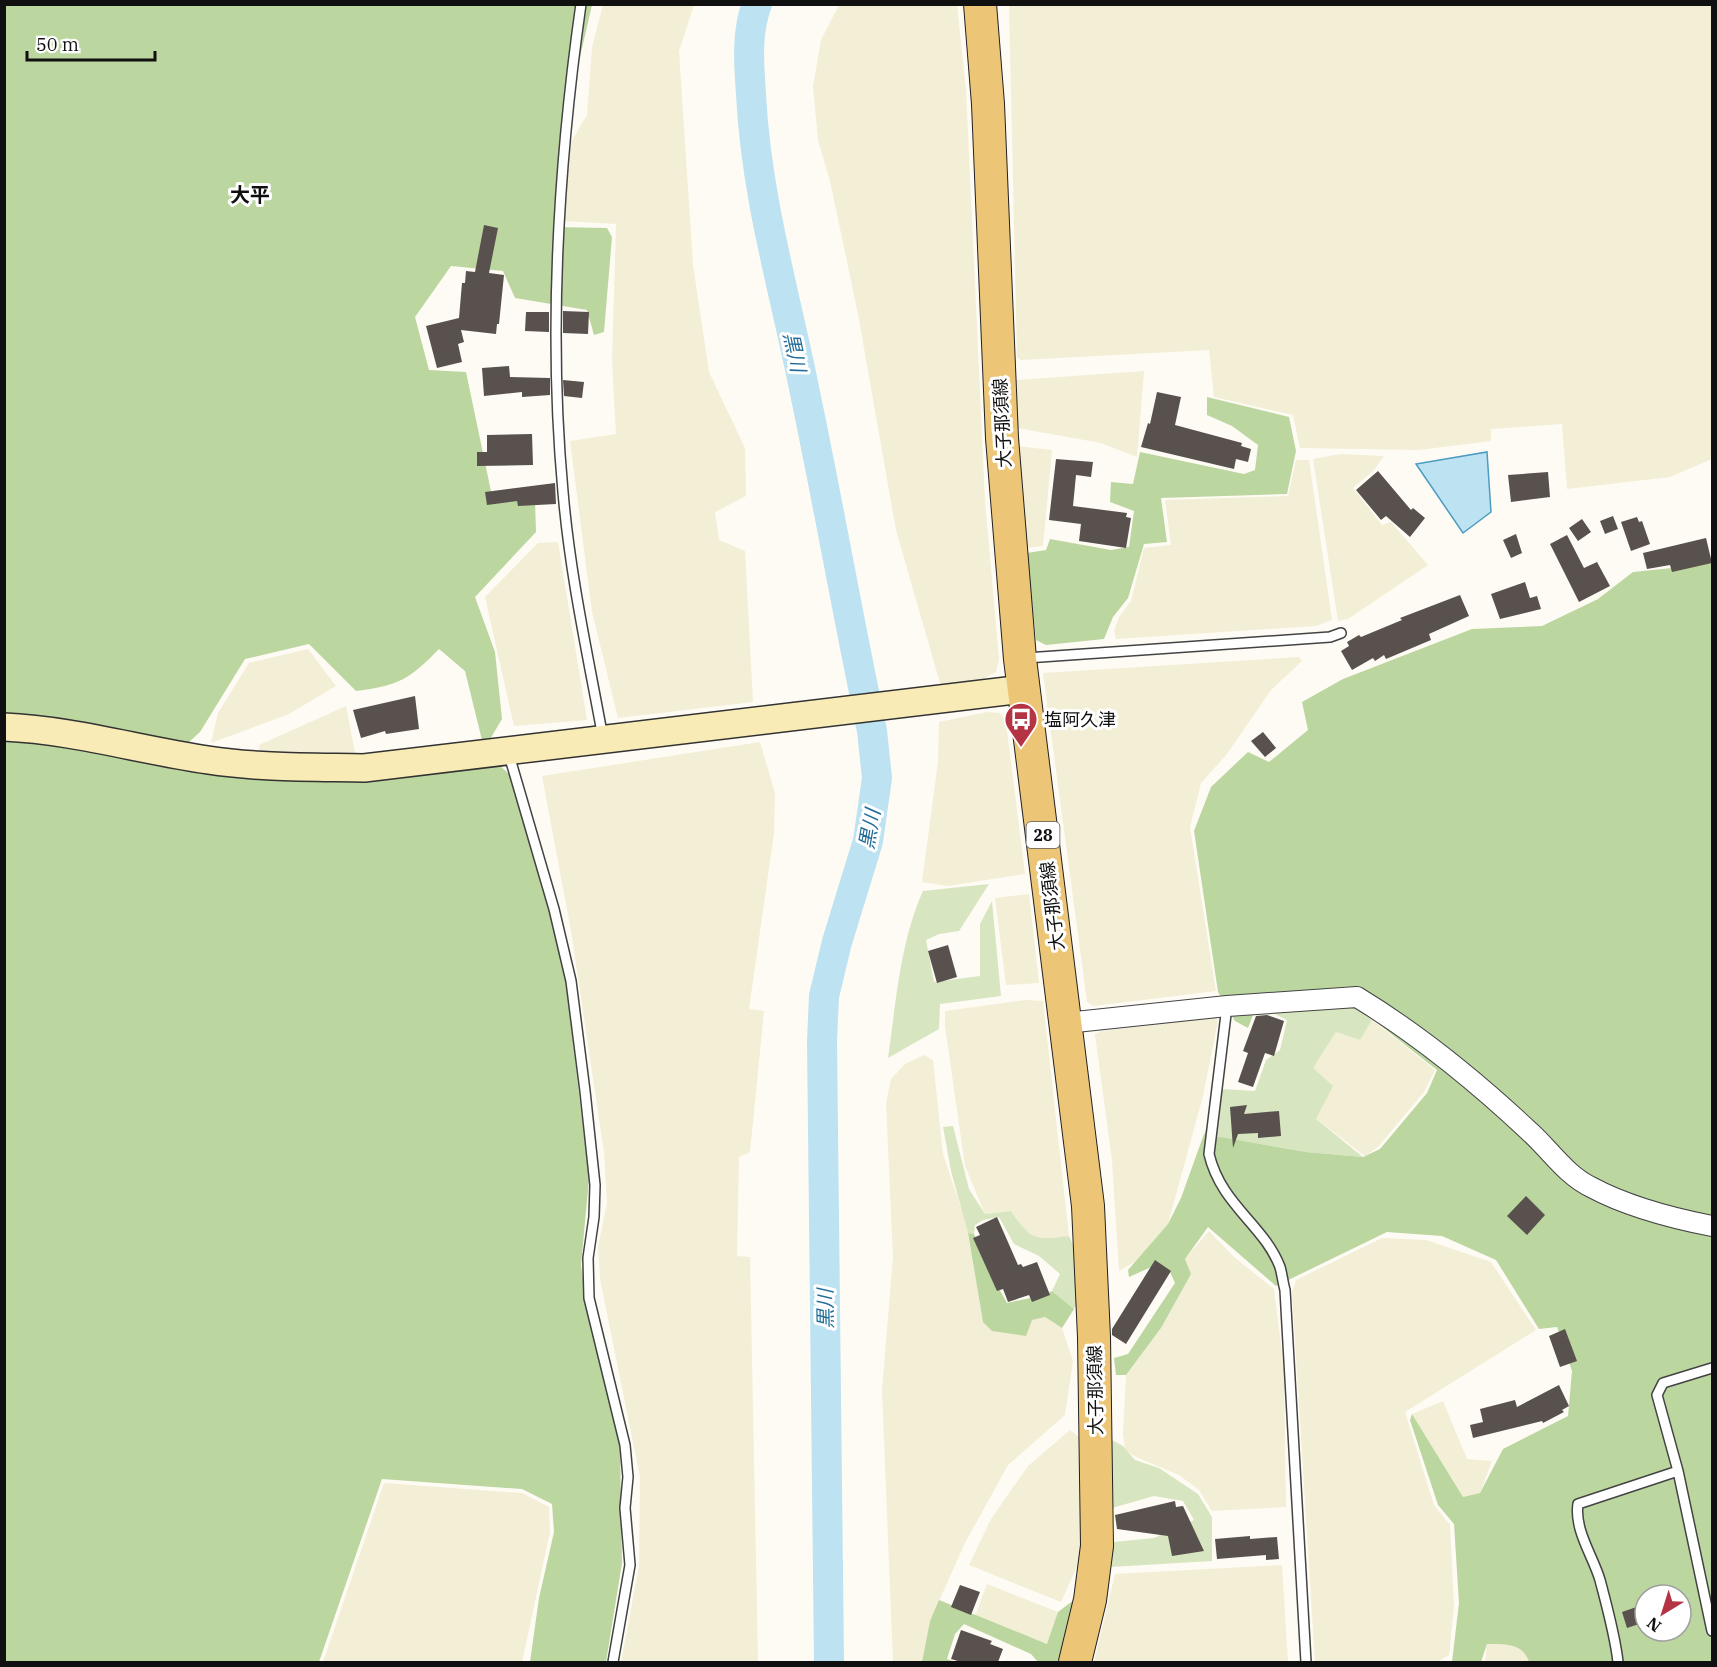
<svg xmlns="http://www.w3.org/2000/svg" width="1717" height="1667" font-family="'IBM Plex Serif','Noto Sans JP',serif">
<rect width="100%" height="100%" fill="#fefbf4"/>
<path fill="#f3eed6" d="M603,5H694L679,51L693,265L709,372L745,448L746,496L715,512L719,540L745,551L753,702L618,718L592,612L570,441L616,434L612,361L616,224L563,221L571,142L587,115L592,47Z
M839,5H957L966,90L985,501L999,659L996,672L980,681L950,685L940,683L896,530L858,314L830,181L818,140L813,86L821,40Z
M1009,5H1712V459L1670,477L1567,489L1562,424L1491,429V441L1419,450L1300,448L1293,415L1214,397L1209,350L1021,360L1017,357Z
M1144,371L1137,457L1101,443L1017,428L1016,380Z
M1017,446L1052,450L1043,546L1026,548Z
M1341,454L1384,456L1374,470L1353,488L1382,525L1391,522L1428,565L1348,619L1338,621L1313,459Z
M1296,460H1309L1332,620L1316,626L1116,639L1114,631L1119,617L1131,601L1144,548L1171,545L1165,500L1288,496Z
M558,542L587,720L514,726L485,597L538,543Z
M308,649L336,686L289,714L211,743L218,713L249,663Z
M1299,657L1302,661L1271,690L1227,754L1201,783L1190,827L1216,991L1094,1006L1087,1002L1043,673Z
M346,706L355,753L343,755H260L259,745Z
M987,712L1000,713L1006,722L1025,874L948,886L922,882L938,762L939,722Z
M760,742L775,793L774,833L749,1009L764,1011L750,1152L739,1157L737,1256L750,1257L758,1662H621L639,1566L640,1477L600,1279L598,1247L607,1203L604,1152L571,931L542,776Z
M1029,894L1039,983L1006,985L995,898Z
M1026,1000L1043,1001L1069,1236L1040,1240L1023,1229L1011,1211L985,1214L965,1166L945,1026V1011Z
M1215,1017L1218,1021L1203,1096L1168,1224L1136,1261L1119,1271L1112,1161L1095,1034L1102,1031Z
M1372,1020L1435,1070L1424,1092L1378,1147L1365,1156L1316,1119L1312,1069L1336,1032L1360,1040Z
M924,1055L933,1060L943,1154L966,1223L983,1322L1045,1317L1062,1328L1073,1361L1065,1415L1008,1465L965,1543L930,1621L922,1662H893L882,1390L893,1257L886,1103L891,1079L905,1064Z
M1209,1231L1234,1257L1274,1289L1284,1369L1286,1507L1212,1511L1199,1490L1179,1475L1136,1457L1125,1450L1123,1434L1126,1375L1161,1328L1191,1274L1185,1259Z
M1382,1238L1426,1240L1491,1262L1536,1330L1405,1412L1434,1505L1450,1525L1454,1607L1449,1655L1437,1662H1315L1292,1292L1296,1280Z
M1443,1401L1467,1459L1492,1461L1480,1493L1463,1497L1412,1414Z
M1070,1430L1083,1440L1084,1551L1061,1602L969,1565L991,1519L1028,1466Z
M384,1483L522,1493L549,1507L550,1532L522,1662H323Z
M1282,1565L1288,1662H1094L1115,1574Z
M987,1584L1058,1612L1048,1644L975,1616Z
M1487,1644H1512L1527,1654L1529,1662H1485Z"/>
<path fill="#d7e6c0" d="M989,884L959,931L939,934L926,940L934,982L980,976V924L992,901L1001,996L940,1004L939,1029L888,1058C896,1003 900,942 923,891Z
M1353,1004L1372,1020L1360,1040L1336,1032L1313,1068L1333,1086L1316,1119L1363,1157L1306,1152L1204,1134L1223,1089L1255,1091L1266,1060L1280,1050L1287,1020L1264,1009Z
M953,1126L969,1189L985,1214L1011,1211C1031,1241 1035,1240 1069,1236C1080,1259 1086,1286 1074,1309L1052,1291L1060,1274L1039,1256L1014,1244L999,1217L983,1220L975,1225L974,1234L968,1233L951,1171L943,1127Z
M1112,1440L1123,1446L1135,1460L1159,1468L1198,1494L1212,1517V1561L1111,1567L1114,1542L1154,1538L1194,1520L1183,1501L1154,1496L1112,1508Z"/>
<path fill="#bcd6a0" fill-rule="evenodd" d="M4,5H592L572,92L553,227L607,228L612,237L604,332L594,335L587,310L515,298L503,271L451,266L415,317L429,370L466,372L492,496L535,500L536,532L475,597L495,652L502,719L489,741L482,740L465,671L439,649C410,679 398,686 356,691L309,644L245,659L200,732L188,743L5,716Z
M1207,397L1289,417L1296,451L1287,494L1161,498L1167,542L1144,544L1128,598L1113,617L1104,639L1046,645L1036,640L1027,553L1046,550L1050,539L1111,550L1129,547L1134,511L1110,502L1111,482L1133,484L1140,452L1244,474L1255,470L1258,445L1232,426L1207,415Z
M1712,559V1662H1529C1523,1643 1505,1644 1487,1644L1481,1662H1452L1459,1603L1454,1524L1438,1505L1410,1420L1412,1414L1463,1497L1480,1493L1503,1449L1568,1416L1572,1371L1557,1327L1539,1329L1496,1260L1442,1236L1387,1232L1276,1286L1208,1227L1185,1259L1191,1274L1161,1328L1126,1375H1116L1114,1358L1128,1354L1175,1283L1170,1272L1158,1264L1129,1277L1128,1270L1168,1224L1181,1198L1204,1134L1306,1152L1363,1157L1380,1149L1427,1093L1437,1070L1353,1004L1255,1010L1248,1028L1235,1021L1218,992L1194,831L1211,787L1248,752L1269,762L1308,730L1302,702L1343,679L1472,629L1542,626L1598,599L1633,572L1702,565ZM1645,1595H1681V1631H1645Z
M5,737L211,772L496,762L511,776L551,912L565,973L589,1179L581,1265L587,1309L620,1445L622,1563L606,1662H530L539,1598L554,1532L552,1504L522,1489L382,1479L319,1662H5Z
M968,1233L974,1234L988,1269L1007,1303L1044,1295L1052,1291L1074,1309L1062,1328L1045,1317L1032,1320L1026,1336L992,1331L983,1322Z
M1079,1596L1065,1662H1038L1031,1654L964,1624L955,1634L947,1659L956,1662H922L930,1621L939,1600L1047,1644L1058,1612Z"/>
<path fill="#bde2f1" stroke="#4b9bc2" stroke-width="1.5" d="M1487,452L1491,512L1463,533L1416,464Z"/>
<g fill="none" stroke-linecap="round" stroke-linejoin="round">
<path stroke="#bde2f1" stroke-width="30" d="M757,4C746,33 749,64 751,94C756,196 784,289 804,388C828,502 848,617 872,731L877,778L868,841L837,942L824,996L822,1041L829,1662"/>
</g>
<path fill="#58514d" d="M484,225L498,228L489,273L504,275L499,324H497L496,334L461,330L464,342L458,344L462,362L437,368L426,326L459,318L462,283H465L466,271L475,272Z
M563,311L589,312L588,334L563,333Z
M526,312H549V332L525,331Z
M509,366L510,377L550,378V395L522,397V392L484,396L482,368Z
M563,380L584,382L582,398L564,396Z
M1157,392L1181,397L1175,425L1242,443L1241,446L1251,449L1248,462L1236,459L1234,469L1141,447L1148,423L1150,424Z
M532,434L533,465L477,466V452H487V435Z
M1056,459L1093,462L1091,477L1076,475L1073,506L1127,513L1126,517L1131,518L1126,548L1079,541L1081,524L1049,520Z
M1378,471L1411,510L1413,508L1425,518L1410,537L1386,516L1381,520L1356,490Z
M1548,472L1550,497L1511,502L1508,475Z
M555,483L556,504L518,506L517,501L487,505L485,492Z
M1613,516L1618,529L1605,534L1600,521Z
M1637,517L1639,522L1642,521L1650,544L1631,551L1621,522Z
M1582,519L1591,532L1578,541L1569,528Z
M1516,534L1522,553L1511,558L1503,540Z
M1567,535L1584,568L1597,562L1610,586L1579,602L1550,544Z
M1706,538L1712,563L1672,572L1670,565L1647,569L1643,553Z
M1525,582L1530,598L1537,596L1541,609L1500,619L1491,594Z
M1460,595L1469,616L1429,634L1431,640L1386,659L1384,655L1375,661L1373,658L1352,670L1341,651L1349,646L1347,642L1359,635L1361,637L1402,620L1400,618Z
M415,696L419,729L386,734L385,731L361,738L353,710Z
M1263,732L1276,748L1265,757L1251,741Z
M948,945L957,977L937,983L928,951Z
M1267,1015L1284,1021L1274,1056L1265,1053L1253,1087L1238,1082L1248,1053L1243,1051L1256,1016Z
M1247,1105L1244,1114L1279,1111L1281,1136L1258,1138V1133L1238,1134L1233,1148L1230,1107Z
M1526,1196L1545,1215L1527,1235L1507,1216Z
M997,1217L1018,1265L1021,1264L1023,1267L1037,1262L1050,1295L1032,1302L1029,1295L1008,1302L1003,1289L997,1291L973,1238L980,1235L976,1227Z
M1155,1260L1171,1271L1126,1344L1112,1335V1329Z
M1565,1329L1577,1361L1560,1367L1549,1336Z
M1559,1385L1569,1406L1562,1410L1564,1412L1543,1423L1542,1421L1473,1438L1470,1425L1483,1422L1480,1409L1515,1400L1517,1407Z
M1175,1501L1176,1507L1183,1506L1204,1551L1172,1556L1168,1536L1117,1529L1115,1515Z
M1250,1536V1539L1277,1537L1279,1559L1266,1560V1555L1217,1559L1215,1539Z
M960,1585L980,1592L971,1615L951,1607Z
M1645,1604V1622L1627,1628L1622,1612Z
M961,1630L992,1641L990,1644L1003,1649L998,1662H961L951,1659Z"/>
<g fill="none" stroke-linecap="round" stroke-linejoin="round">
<defs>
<path id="lane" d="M581,4C558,166 548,329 563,492C570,575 588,656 603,738
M1026,658L1330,637L1341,633
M509,755L554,909L571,981L585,1091L595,1185L594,1217L588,1258L589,1298L625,1445L628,1477L625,1508L630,1565L613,1662
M1227,1006L1209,1154C1221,1205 1264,1225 1280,1267C1282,1274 1283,1283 1285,1290L1306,1662
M1712,1368L1663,1383L1657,1395L1678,1471L1712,1631
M1618,1662C1615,1635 1607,1607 1600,1580C1593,1556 1574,1530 1578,1504L1678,1471"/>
<path id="street" d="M1066,1023L1227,1006L1357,997C1416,1033 1479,1084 1530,1132C1550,1150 1566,1175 1591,1187C1628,1207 1671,1218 1712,1226"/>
<path id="secondary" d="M4,727C73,730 140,750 208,760C260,768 312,767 364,768L1024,689"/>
<path id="primary" d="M980,4L988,104L1002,438L1020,659L1088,1206L1094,1337L1097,1546L1090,1600L1075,1662"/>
</defs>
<use href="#lane" stroke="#434343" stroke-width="12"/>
<use href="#street" stroke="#434343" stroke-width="22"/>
<use href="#secondary" stroke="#323232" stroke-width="30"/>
<use href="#primary" stroke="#212121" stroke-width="34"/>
<use href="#lane" stroke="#fff" stroke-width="9"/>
<use href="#street" stroke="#fff" stroke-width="20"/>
<use href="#secondary" stroke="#f8ebb5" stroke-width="27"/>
<use href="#primary" stroke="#ecc676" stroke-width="32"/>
</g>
<defs>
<symbol id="bus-pin" viewBox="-11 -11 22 30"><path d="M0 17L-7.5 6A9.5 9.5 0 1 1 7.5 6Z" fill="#b43444" stroke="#fff"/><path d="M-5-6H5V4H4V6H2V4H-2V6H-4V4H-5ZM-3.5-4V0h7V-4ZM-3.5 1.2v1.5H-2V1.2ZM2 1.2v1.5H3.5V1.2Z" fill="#fff"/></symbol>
</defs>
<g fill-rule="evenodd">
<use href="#bus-pin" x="1002" y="700" width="38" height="52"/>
</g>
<g text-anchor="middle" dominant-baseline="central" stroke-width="6" stroke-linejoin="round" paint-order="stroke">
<rect fill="#fff" stroke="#585858" stroke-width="1.5" x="1026.5" y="822" width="33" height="26" rx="4.5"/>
<g font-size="16" font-weight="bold" fill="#101010">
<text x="1043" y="835">28</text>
</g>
<g font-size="18" fill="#101010" stroke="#fff">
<text transform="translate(1002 423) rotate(-93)">大子那須線</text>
<text transform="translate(1052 906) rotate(-97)">大子那須線</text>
<text transform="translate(1095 1390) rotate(-91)">大子那須線</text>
</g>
<g font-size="18" fill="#101010" stroke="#fff" text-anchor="start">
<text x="1044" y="719">塩阿久津</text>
</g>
<g font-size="20" font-weight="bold" fill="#101010" stroke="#fff">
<text x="250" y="194">大平</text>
</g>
<g font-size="20" font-style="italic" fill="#236e98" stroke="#fff">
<text transform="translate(795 352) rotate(78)">黒川</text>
<text transform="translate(869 829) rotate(-80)">黒川</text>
<text transform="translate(825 1309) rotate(-91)">黒川</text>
</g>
</g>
<rect width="1717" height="1667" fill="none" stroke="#101010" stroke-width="12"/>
<g transform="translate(1663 1613) rotate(218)"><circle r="28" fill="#ffffff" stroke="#9f9f9f" stroke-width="1.5"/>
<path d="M0-4.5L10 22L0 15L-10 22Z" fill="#b43444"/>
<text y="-9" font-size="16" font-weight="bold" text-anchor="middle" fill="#101010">N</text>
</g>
<path d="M27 51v9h128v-9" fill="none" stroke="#101010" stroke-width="3"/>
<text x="36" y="51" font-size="18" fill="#101010" stroke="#ffffff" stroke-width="4.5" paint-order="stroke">50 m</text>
</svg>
